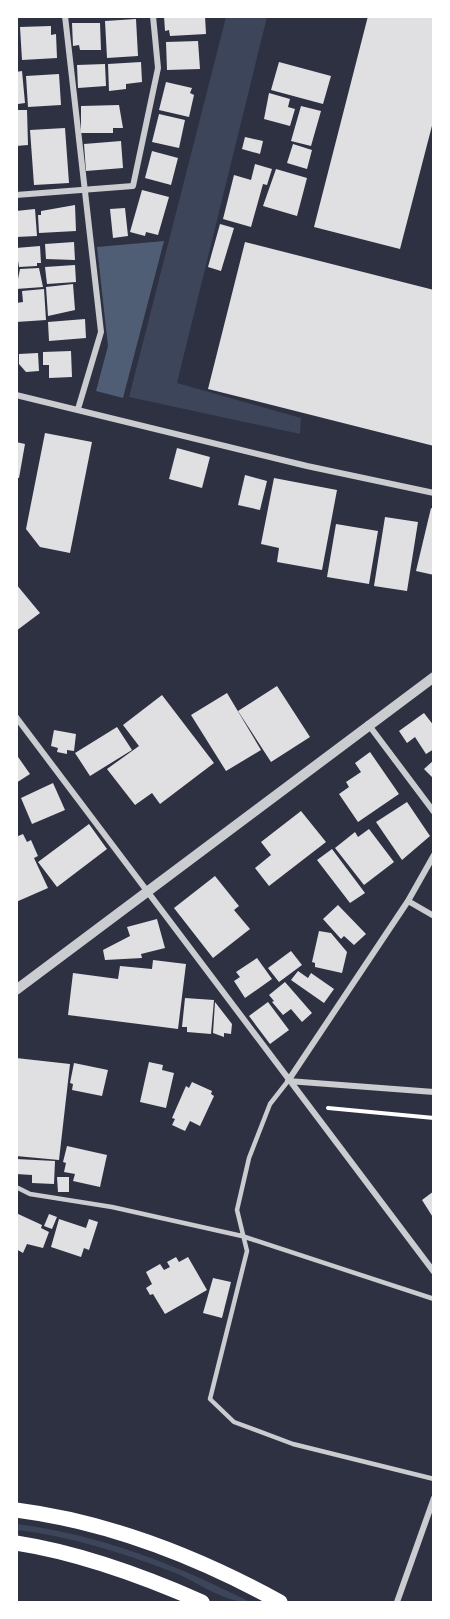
<svg xmlns="http://www.w3.org/2000/svg" width="450" height="1619" font-family="'Exo 2',sans-serif">
<rect width="100%" height="100%" fill="#2d3142"/>
<path fill="#3c4559" d="M226,17H267L177,383L301,418L300,434L129,397Z
M17,1524C101,1535 175,1564 250,1602C224,1603 198,1582 173,1572C123,1553 70,1536 17,1530Z"/>
<path fill="#4f5d75" d="M164,241L123,398L96,391L108,346L97,247Z"/>
<path fill="#e0e0e3" d="M164,16H205L206,34L170,36L169,30L165,31Z
M368,16H434V118L400,249L314,227Z
M136,19L138,56L107,58L105,21Z
M72,23H100L101,50H80L79,45L73,46Z
M51,26V35L56,34L57,58L22,60L20,27Z
M198,41L200,69L167,70L166,42Z
M141,62L142,82L126,84V89L109,91L108,64Z
M279,62L331,76L323,104L271,90Z
M105,64L106,86L78,88L77,65Z
M22,71L25,103L18,104L16,72Z
M59,74L61,105L28,107L26,76Z
M166,82L192,88L190,93L194,95L189,117L159,110Z
M269,93L290,99L288,107L295,109L290,126L264,119Z
M119,105L123,128H113V133H81V106Z
M301,106L321,111L311,146L291,141Z
M16,110H27L28,145L16,146Z
M159,114L185,120L179,148L152,142Z
M65,128L69,183L34,185L30,130Z
M245,137L263,141L260,154L242,149Z
M121,141L123,168L86,171L84,144Z
M293,144L312,150L307,169L287,163Z
M152,151L178,158L171,185L145,178Z
M255,164L272,169L267,185L263,184L251,227L223,219L234,175L251,180Z
M276,169L307,178L297,216L263,206Z
M142,190L169,197L158,235L146,232L145,236L130,232Z
M75,205L76,231L39,233L38,215H41V211Z
M125,208L128,236L113,238L110,209Z
M35,209L37,236L16,237V211Z
M220,224L234,228L221,271L208,267Z
M74,242L75,260L46,259L45,244Z
M245,242L434,290V446L208,389Z
M40,246L41,263H37V266L19,267L16,248Z
M75,265L76,282L47,284L45,267Z
M39,268L43,287L16,289L20,269Z
M73,284L75,310L48,316L46,287Z
M44,289L46,320L16,322V303L23,302L22,291Z
M85,319L86,338L49,341L48,322Z
M71,351L72,377L49,378V365H43V352Z
M38,353L39,371L26,372L19,364V354Z
M45,433L92,442L70,553L40,547L26,529Z
M16,442L25,444L19,478L16,477Z
M177,448L210,457L202,488L169,479Z
M245,475L267,481L260,510L238,505Z
M274,478L337,490L322,570L277,562L279,548L261,544Z
M431,508L434,509V575L416,571Z
M385,517L418,522L407,591L374,586Z
M336,524L378,531L369,584L327,577Z
M16,584L40,613L16,631Z
M277,686L310,737L271,762L238,711Z
M227,693L261,750L226,771L191,715Z
M162,695L214,763L160,804L152,793L135,805L107,769L139,746L123,725Z
M424,713L434,726V749L426,754L415,737L407,743L399,731Z
M117,727L132,750L90,776L75,753Z
M54,730L76,734L74,751L67,750V754L57,752L58,748L51,746Z
M370,752L399,794L358,822L339,794L349,787L346,782L361,772L355,763Z
M16,754L30,774L16,783Z
M434,760V779L424,769Z
M53,783L65,810L32,824L21,798Z
M407,802L430,836L402,860L376,822Z
M301,811L326,842L269,886L255,868L271,855L261,842Z
M89,824L107,849L57,887L38,862Z
M369,829L394,862L364,885L335,848L355,832L358,837Z
M23,834L27,842L31,840L38,856L34,858L48,888L16,902V837Z
M332,849L365,893L350,903L317,860Z
M215,876L239,906L234,910L250,929L213,958L174,908Z
M338,905L366,934L354,945L344,936L341,939L323,919Z
M157,919L165,948L141,954L142,958L105,960L103,950L130,936L127,927Z
M319,931L331,933L347,952L342,973L315,967V963L312,962Z
M291,951L302,965L279,982L268,968Z
M257,958L272,979L245,998L234,981L240,977L236,972Z
M153,960L186,964L178,1029L68,1015L73,973L118,979L120,966L152,969Z
M298,971L308,978L311,973L334,989L324,1003L291,980Z
M285,982L312,1013L302,1022L291,1009L283,1015L272,1002L274,1001L269,995Z
M185,998L214,1000L211,1034L187,1032V1027H182Z
M215,1002L232,1024L231,1034L224,1033V1037L213,1033Z
M268,1002L289,1030L270,1044L249,1016Z
M16,1058L70,1064L59,1160L16,1156Z
M149,1062L163,1065L162,1070L174,1073L166,1108L140,1102Z
M74,1063L108,1070L102,1096L72,1090L73,1084L70,1083Z
M192,1082L212,1091L211,1094L214,1096L200,1126L190,1121L185,1131L172,1125L175,1119L172,1118L186,1086L189,1088Z
M67,1146L107,1155L100,1187L73,1181L75,1174L64,1172L66,1163L63,1162Z
M16,1159L55,1161L54,1184L32,1183V1175L16,1174Z
M57,1177H69V1192H58Z
M434,1191V1219L422,1200Z
M16,1213L42,1225L41,1228L49,1232L43,1248L27,1244L23,1253L16,1249Z
M49,1214L57,1217L52,1229L44,1226Z
M59,1219L86,1228L89,1219L98,1222L89,1250L84,1248L81,1257L51,1247Z
M176,1257L179,1262L188,1257L207,1290L165,1314L153,1294L150,1295L146,1288L152,1284L146,1272L160,1264L164,1270L170,1267L167,1262Z
M213,1278L231,1282L222,1318L203,1313Z"/>
<g fill="none" stroke-linecap="round" stroke-linejoin="round">
<path stroke="#fff" stroke-width="4" d="M328,1108L434,1118"/>
<path stroke="#caccd0" stroke-width="4.5" d="M288,1081L270,1104L249,1158L237,1210L247,1251L210,1399L234,1422L293,1444L434,1479
M16,1187L30,1194L112,1207L242,1236L434,1299"/>
<path stroke="#caccd0" stroke-width="6" d="M65,16L101,332L78,409
M16,195L133,186L158,68L153,16
M16,395L307,466L434,493
M16,717L434,1272
M368,724L434,812
M434,855L408,901L288,1081L434,1092
M408,901L434,916
M397,1602L434,1498"/>
<path stroke="#caccd0" stroke-width="10" d="M16,990L434,677"/>
<path stroke="#fff" stroke-width="15" d="M16,1510C110,1522 198,1557 280,1602
M16,1543C81,1553 143,1576 202,1602"/>
</g>
<rect width="450" height="1619" fill="none" stroke="#ffffff" stroke-width="36"/>
</svg>
